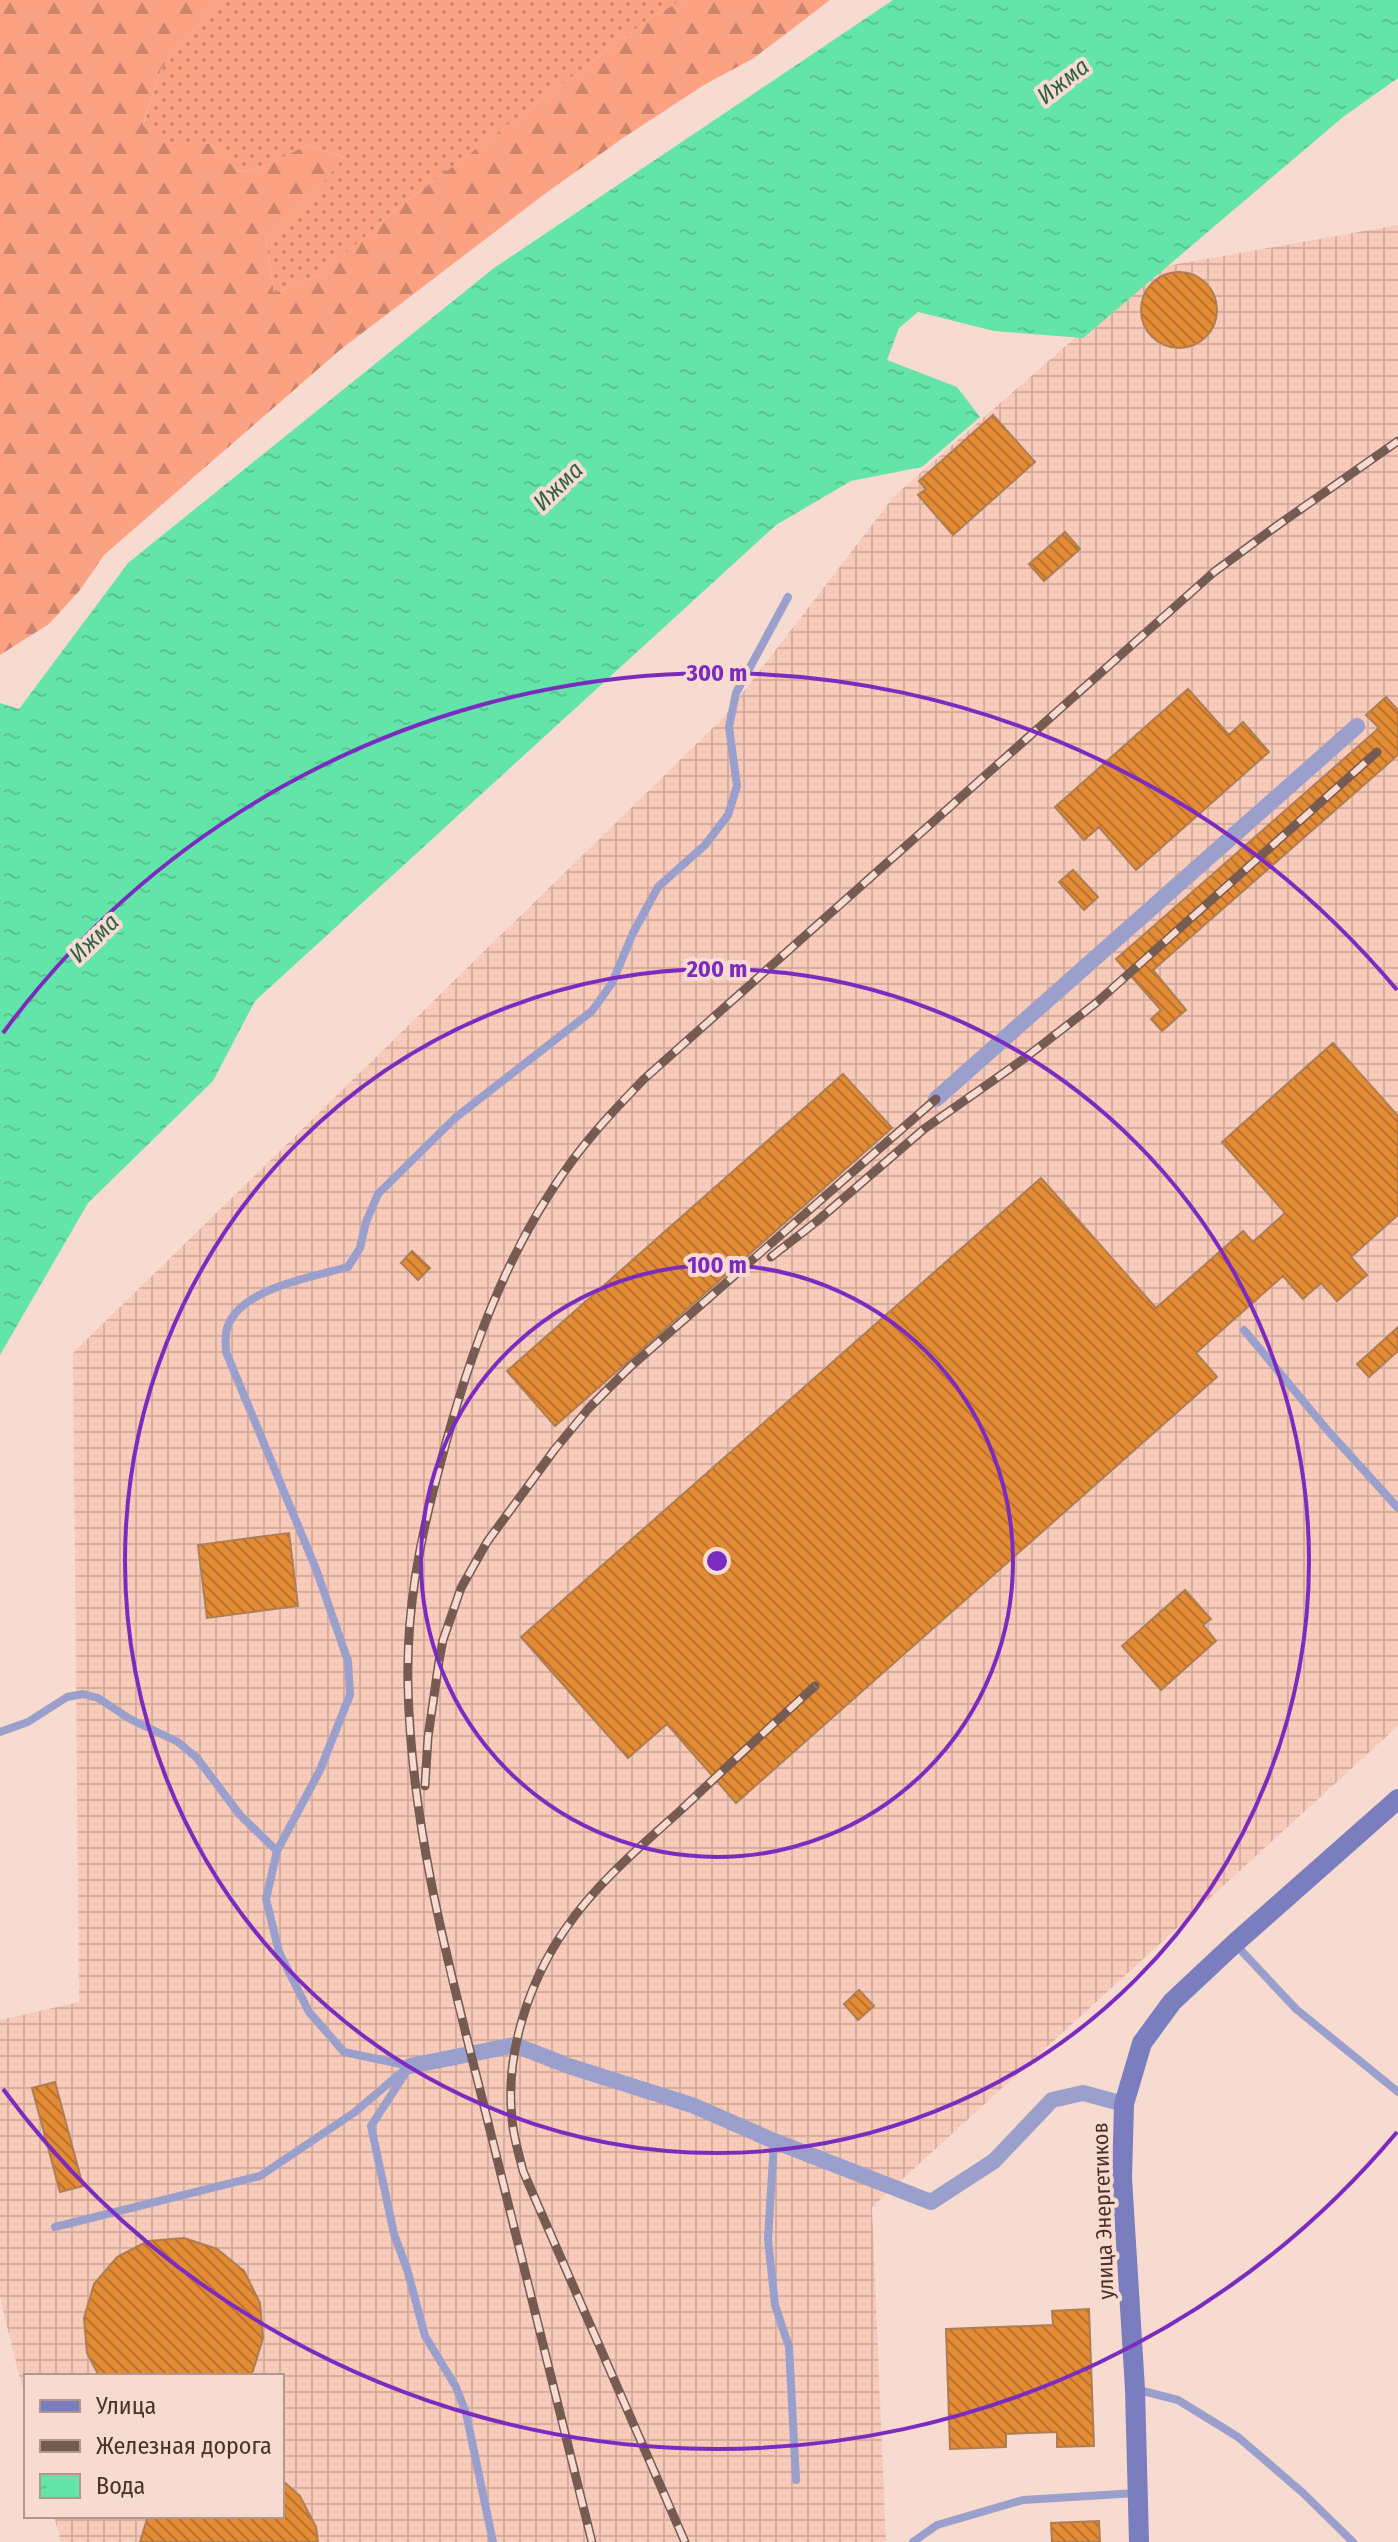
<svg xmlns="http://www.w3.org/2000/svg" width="1398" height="2542" font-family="'Fira Sans Condensed',sans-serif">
<defs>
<pattern id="industrial-grid" width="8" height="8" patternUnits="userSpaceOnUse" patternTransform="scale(2)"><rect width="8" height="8" fill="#f8caba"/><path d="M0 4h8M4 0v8" fill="none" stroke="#d6aea0"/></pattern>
<pattern id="grass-dots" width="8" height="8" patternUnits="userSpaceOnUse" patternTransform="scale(2)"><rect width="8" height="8" fill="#faa282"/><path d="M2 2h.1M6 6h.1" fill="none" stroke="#cd856a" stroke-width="1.8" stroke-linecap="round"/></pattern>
<pattern id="forest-firs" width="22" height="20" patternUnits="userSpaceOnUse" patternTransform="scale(2)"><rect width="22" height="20" fill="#faa282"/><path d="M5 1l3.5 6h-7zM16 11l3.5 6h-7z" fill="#cd856a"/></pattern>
<pattern id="water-ripples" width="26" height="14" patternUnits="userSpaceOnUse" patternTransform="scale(2)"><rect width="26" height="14" fill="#63e5a9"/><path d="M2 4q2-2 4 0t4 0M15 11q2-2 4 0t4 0" fill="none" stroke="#58c591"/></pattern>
<pattern id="building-back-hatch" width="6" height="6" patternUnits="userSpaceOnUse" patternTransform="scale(2)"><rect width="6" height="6" fill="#e38b35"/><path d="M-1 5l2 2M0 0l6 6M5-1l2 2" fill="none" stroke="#ba722d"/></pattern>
</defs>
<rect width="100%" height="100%" fill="#f7dbd1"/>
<path fill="url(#industrial-grid)" d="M1398,225V1726L872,2207L886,2542H61L54,2516H282V2376H26V2403L0,2298V2020L79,2002L73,1353L724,717L895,495L1155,268Z"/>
<path fill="url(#grass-dots)" d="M222,0H683L653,16L404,203L323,273L274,293L266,240L301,208L344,157L307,145L264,167L239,172L211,144H169L143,126L161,69L208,14Z"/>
<path fill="url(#forest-firs)" d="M0,0H222L208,14L161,69L143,125L169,144H211L239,172L264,167L307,145L344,157L301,208L266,240L274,293L323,273L404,203L653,16L683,0H830L754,58L704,85L623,138L546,193L340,350L104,555L80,590L49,624L0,655Z"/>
<path fill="url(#water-ripples)" d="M893,0H1398V78L1343,117L1083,338L994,331L918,312L899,328L887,360L957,387L980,417L922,467L851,481L776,525L255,1001L213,1081L88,1203L0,1355V703L19,709L128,563L494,268Z"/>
<path fill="url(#building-back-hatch)" stroke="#af7d52" stroke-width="2" d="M1141 310a38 38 0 1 1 76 0a38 38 0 1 1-76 0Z
M993,415L1035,462L953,535L918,495L926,489L919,481Z
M1065,532L1080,549L1044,581L1029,564Z
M1188,689L1229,735L1243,722L1269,752L1136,870L1099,827L1084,840L1055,807Z
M1386,697L1398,710V755L1153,970L1186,1010L1162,1031L1151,1019L1161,1010L1116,959L1379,728L1366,715Z
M1073,870L1098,897L1084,910L1059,882Z
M1333,1043L1398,1116V1215L1351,1257L1367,1275L1337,1301L1321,1283L1303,1299L1283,1276L1196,1353L1217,1377L736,1803L667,1724L628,1758L521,1637L1041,1178L1156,1308L1243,1231L1253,1242L1285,1213L1222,1142Z
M843,1074L892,1128L555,1426L507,1371Z
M412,1251L430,1268L418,1280L401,1263Z
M1398,1327V1351L1369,1377L1357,1364Z
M289,1533L298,1606L207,1618L198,1545Z
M1185,1590L1211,1619L1203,1625L1216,1641L1161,1690L1122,1646Z
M859,1990L874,2006L858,2020L844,2004Z
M55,2082L83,2186L60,2192L32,2088Z
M184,2238L217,2249L244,2271L260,2303L263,2338L253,2371L249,2376H99L87,2353L84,2318L94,2284L117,2257L148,2241Z
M1089,2309L1094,2446L1057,2447V2432L1006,2434V2447L950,2449L946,2329L1053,2325L1052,2311Z
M282,2480L300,2496L316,2527L318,2542H140L148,2516H282Z
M1099,2521L1100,2542H1052L1051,2523Z"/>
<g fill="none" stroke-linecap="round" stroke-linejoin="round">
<path stroke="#9b9fcb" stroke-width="8" d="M1244,1330L1329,1432L1398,1508
M0,1732L28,1722L67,1697L83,1694L98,1698L130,1719L178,1742L197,1758L240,1815L277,1851
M1235,1944L1296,2009L1398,2092
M410,2066L344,2052L309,2012L279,1952L266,1899L277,1851L320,1770L350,1695L348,1661L316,1569L226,1352C226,1346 225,1338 226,1333C233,1289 313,1277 348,1267L360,1248L366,1222L378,1194L455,1118L592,1011L612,983L633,933L658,887L705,845L728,815L737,786L729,727L736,693L788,597
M410,2066L371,2126L394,2234L407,2269L425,2336L456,2387L466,2413L493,2542
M774,2142L768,2239L775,2305L789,2347L796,2480
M55,2227L260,2176L355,2112L403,2071
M1135,2389L1178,2400L1238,2437L1303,2493L1353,2542
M913,2542L937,2525L1023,2500L1137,2493"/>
<path stroke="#9b9fcb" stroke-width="16" d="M936,1099L1357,726
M410,2066L515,2045L566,2065L692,2105L774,2141L931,2202L994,2161L1052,2100L1083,2093L1124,2104"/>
<path stroke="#7a7dbe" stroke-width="20" d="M1139,2542L1135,2389L1122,2178L1124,2104L1142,2043L1172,2002L1235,1943L1398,1799"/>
<defs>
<path id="rail" d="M771,1257L816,1222L924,1129L1025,1058L1096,1003L1377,752
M425,1786L428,1737L439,1661L443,1640L461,1588L487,1542L555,1449L589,1408L630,1367L936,1099
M592,2542C555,2394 519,2246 482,2098C448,1963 411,1825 408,1686C406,1610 420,1538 440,1465C468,1358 506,1250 572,1161C594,1131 619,1105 644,1079L1214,572L1278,525L1398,441
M685,2542L523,2171C519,2154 513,2136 512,2118C505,2053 529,1981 566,1928C597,1883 640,1847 681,1810C725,1768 770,1727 815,1686"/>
</defs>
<use href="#rail" stroke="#765b52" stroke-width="9"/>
<use href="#rail" stroke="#f7dbd1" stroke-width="6" stroke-dasharray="18" stroke-linecap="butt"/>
</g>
<g fill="none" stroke="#7b2cbf" stroke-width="4">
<circle cx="717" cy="1561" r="296"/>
<circle cx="717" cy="1561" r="592"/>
<path d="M1397 2132A888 888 0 0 1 3 2089M3 1033A888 888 0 0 1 1397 990"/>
</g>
<g text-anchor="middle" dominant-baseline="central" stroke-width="8" stroke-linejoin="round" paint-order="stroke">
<g font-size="22" fill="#4c3128" stroke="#f7dbd1">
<text transform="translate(1103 2211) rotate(-92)">улица Энергетиков</text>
</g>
<g font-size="24" font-style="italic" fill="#2d6148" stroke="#f7dbd1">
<text transform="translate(1063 81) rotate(-38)">Ижма</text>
<text transform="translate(558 486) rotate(-44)">Ижма</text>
<text transform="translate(94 938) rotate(-44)">Ижма</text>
</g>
</g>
<circle cx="717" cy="1561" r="12" fill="#7b2cbf" stroke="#f7dbd1" stroke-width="4"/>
<g font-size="24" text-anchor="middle" font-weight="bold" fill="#7b2cbf" stroke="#f7dbd1" stroke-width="8" stroke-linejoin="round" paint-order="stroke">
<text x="717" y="681">300 m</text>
<text x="717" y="977">200 m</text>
<text x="717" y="1273">100 m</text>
</g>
<rect x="24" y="2374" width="260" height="144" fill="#f7dbd1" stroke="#b3978d" stroke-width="2"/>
<rect x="40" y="2400" width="40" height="12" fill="#7a7dbe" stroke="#b3978d" stroke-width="2"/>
<text x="96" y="2414" font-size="24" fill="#4c3128">Улица</text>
<rect x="40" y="2440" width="40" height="12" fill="#765b52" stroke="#b3978d" stroke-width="2"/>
<text x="96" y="2454" font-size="24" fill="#4c3128">Железная дорога</text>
<rect x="40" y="2474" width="40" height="24" fill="url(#water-ripples)" stroke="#b3978d" stroke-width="2"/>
<text x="96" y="2494" font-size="24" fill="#4c3128">Вода</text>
</svg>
